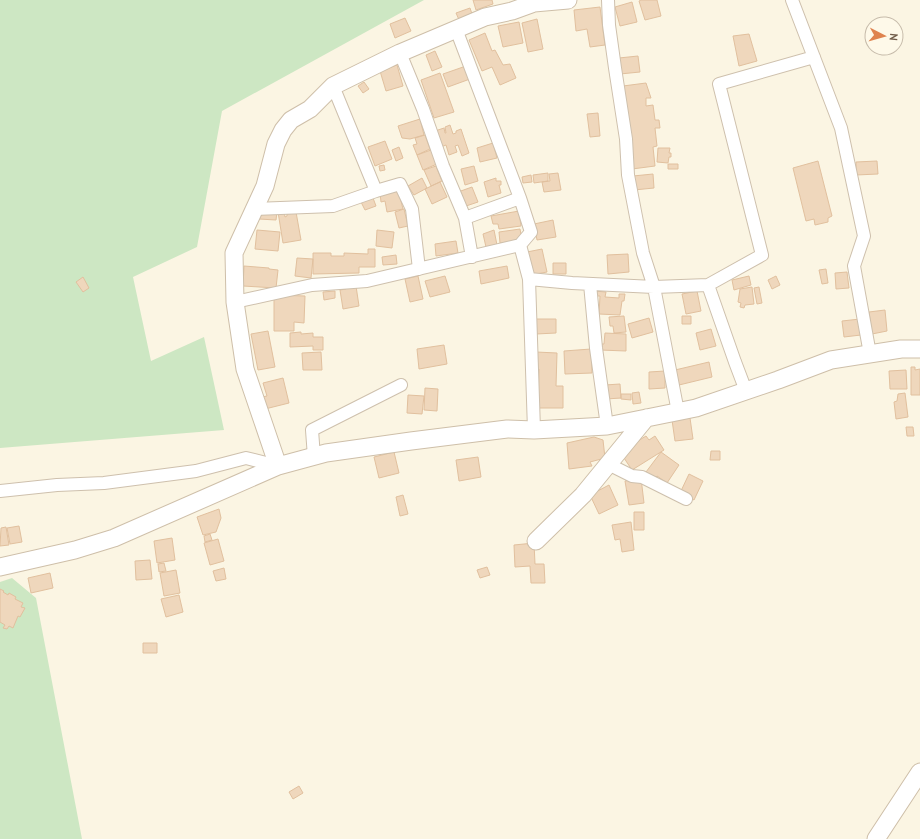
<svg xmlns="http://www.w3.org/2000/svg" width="920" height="839" font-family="'PT Sans',sans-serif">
<rect width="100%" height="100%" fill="#fbf5e3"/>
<path fill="#cde7c3" d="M0,0H424L222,111L197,247L133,277L151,361L204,337L224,430L0,448Z
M12,578L36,598L82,839H0V582Z"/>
<path fill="#efd7bc" stroke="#e1c09e" d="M473,0H492L493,4L476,10Z
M641,0H657L661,16L645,20L639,1Z
M632,2L637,22L620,26L615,7Z
M600,7L605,45L590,47L587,29L576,31L574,10Z
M470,8L473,17L460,22L456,13Z
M405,18L411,31L395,38L390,24Z
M537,19L543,49L528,52L522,23Z
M519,22L523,43L503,47L498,26Z
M485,33L492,51L495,50L503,65L510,64L516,78L500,85L492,67L482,71L469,40Z
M749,34L757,61L739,66L733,36Z
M435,51L442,67L432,71L426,55Z
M638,56L640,72L620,74L619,58Z
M397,65L403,86L386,91L380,71Z
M466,66L470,79L448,87L443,74Z
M440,73L454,112L434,118L421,80Z
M364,82L369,89L363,93L358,86Z
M646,83L651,98H646V106L653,105L655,120H659L660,128H655L657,146L653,147L655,166L632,169L623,86Z
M598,113L600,136L590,137L587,114Z
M420,119L424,135L410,139L402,138L398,126Z
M450,125L453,134L456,133V131L461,129L469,153L462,156L458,145L455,146L457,152L449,155L446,145L441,147L435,131L444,128L445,133H446L445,127Z
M425,135L430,149L417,155L413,145L417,144L415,138Z
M385,141L392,159L375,166L368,147Z
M493,143L497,158L480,162L477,148Z
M399,147L403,158L396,161L392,150Z
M658,148H670L669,153H671V157H669L668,163L657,162Z
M431,150L437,164L423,170L417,155Z
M818,161L832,216L828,218V222L815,225L814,219L806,221L793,168Z
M877,161L878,174L856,175V162Z
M668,164H678V169H668Z
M384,165L385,170L380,171L379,166Z
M436,166L442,181L431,186L424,170Z
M474,166L478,181L465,185L461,169Z
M548,173V181L534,183L533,175Z
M558,173L561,190L544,192L542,182L550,181L549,174Z
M653,174L654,188L634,190L633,176Z
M531,175L532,182L523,183L522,177Z
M422,178L427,188L414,195L408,186Z
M496,178V181H501V185H499L501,193L488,197L484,182Z
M440,182L447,197L432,204L425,189Z
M472,187L478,202L463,207L458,192Z
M398,189L403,209L387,212L385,201L381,202L380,193Z
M373,198L376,206L365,210L361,202Z
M404,209L408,226L399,228L395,212Z
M259,210L277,212L276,220L259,219Z
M284,211L285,217L287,216V213L296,212L301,240L283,243L278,212Z
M519,211L521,226L499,229L498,224H493L491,216Z
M553,220L556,237L537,240L534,224Z
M520,229L522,240L500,243L499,232Z
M257,230L280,232L278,251L255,249Z
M377,230L394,232L392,248L376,246Z
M494,230L497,245L486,247L483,234Z
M456,241L458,253L436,256L435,244Z
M368,249H375V267H359V273L313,274V253H331V256H344V253L368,254Z
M542,249L547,272L531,275L527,252Z
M628,254L629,272L608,274L607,255Z
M396,255L397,264L383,265L382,257Z
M297,258L313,259L311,278L295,276Z
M553,263H566V274H553Z
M244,266L269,268V269L278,270L276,288L243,286Z
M507,266L509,278L481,284L479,271Z
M826,269L828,283L822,284L819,270Z
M847,272L849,288L836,289L835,273Z
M418,276L423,299L410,302L405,279Z
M445,276L450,292L430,297L425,281Z
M749,276L751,285L734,290L732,280Z
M776,276L780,285L772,289L768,280Z
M83,277L89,288L83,292L76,282Z
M356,286L359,306L343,309L340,290L346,289V287Z
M752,287L754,304L745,305L744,308L740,307L741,303L738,302L740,289Z
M759,287L762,303L757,304L754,288Z
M335,291V298L324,300L323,292Z
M594,291L606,292L605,297L619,298V294H625L624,301H622L620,315L599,314L600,296H594Z
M697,291L701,311L686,314L682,294Z
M274,295L305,296L304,323L294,322V331H274Z
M885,310L887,331L872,334L869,312Z
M624,316L626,332L614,333L613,326H610L609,317Z
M682,316H691V324H682Z
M649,318L653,332L632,338L628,324Z
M535,319H556V333L536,334Z
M860,319L861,335L844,337L842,321Z
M711,329L716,346L700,350L696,333Z
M268,331L275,367L258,370L251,334Z
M301,332V334L313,333V337H323V350H313V346L290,347V333Z
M605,333L626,334V351L600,350V344H604Z
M444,345L447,364L419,369L417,349Z
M591,349L592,373L565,374L564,351Z
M321,352L322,370H303L302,353Z
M536,352L557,353L556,386H563V408H538L539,369H536Z
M709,362L712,377L679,385L675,370Z
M911,367H915V370L920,369V395H911Z
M906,370L907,389H890L889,371Z
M665,371V388L649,389V372Z
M283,378L289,403L265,409L262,397L267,396L263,383Z
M620,384L621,398L606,399L605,385Z
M425,388L438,389L437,411L424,410Z
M639,392L641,403L633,404L632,393Z
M905,393L908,417L896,419L894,402L897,401L898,394Z
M621,394H631V400L621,399Z
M408,395L424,396L422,414L407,413Z
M690,418L693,439L675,441L672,420Z
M906,427H913L914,436H907Z
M646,436L649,440L655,436L664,450L632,470L620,452Z
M594,437L603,440L605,458L590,462L592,466L569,469L567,443Z
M711,451H720V460H710Z
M394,452L399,473L379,478L374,457Z
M661,452L679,465L667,483L657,476L655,478L646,472Z
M478,457L481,477L459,481L456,460Z
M689,474L703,481L694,500L680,493Z
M641,478L644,503L629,505L625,481Z
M609,485L618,505L599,514L590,495Z
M403,495L408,514L400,516L396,497Z
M219,509L221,518L216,532L203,535L197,517Z
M634,512H644V530H634Z
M631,522L634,550L622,552L620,539L615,540L612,525Z
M19,526L22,542L10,544L7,528Z
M6,527L9,545L0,546L1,528Z
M210,534L212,540L205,542L204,536Z
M172,538L175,560L157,563L154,541Z
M218,539L224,561L210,565L204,543Z
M534,543L535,564H544L545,583H531L530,566L515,567L514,545Z
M150,560L152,579L136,580L135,561Z
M164,563L166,571L159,572L158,564Z
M487,567L490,575L480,578L477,570Z
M224,568L226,579L216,581L213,571Z
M176,570L180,593L164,596L160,573Z
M50,573L53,588L31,593L28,578Z
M0,589L4,591L3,592L8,595L9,593L16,597L15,599L23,603L21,607L25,608L20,617L18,616L13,628L9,626L7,629L3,628L5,625L0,622Z
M179,595L183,612L166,617L161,599Z
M143,643H157V653H143Z
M299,786L303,793L293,799L289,792Z"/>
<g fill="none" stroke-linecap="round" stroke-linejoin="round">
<defs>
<path id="street" d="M792,0L841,128L864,236L854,266L870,354
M456,29L520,198L531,232L520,245
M400,53L423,109L443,166L465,218L520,198
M376,191L400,184L412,209L419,269
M254,209L333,206L376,191L333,86
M465,218L472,257
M529,279L534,430
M590,284L596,348L607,426
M708,285L735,362L746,391
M235,302L312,285L367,281L520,245L529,279L572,283L654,287L643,253L628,175L626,139L615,68L609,25L608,0
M678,412L654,287L708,285L762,255L719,84L814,57
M314,457L312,430L401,385
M608,464L632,476L642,477L686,499
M0,491L57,485L104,483L196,471L246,458L278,466"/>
<path id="secondary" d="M278,466L245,369L235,302L234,253L265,186L276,144L283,130L291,120L310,109L333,86L400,53L485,17L512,11L534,3L568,0
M536,541L583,495L646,418
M0,567L75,550L114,538L278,466L326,453L411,441L507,429L534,430L607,426L696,408L778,380L831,360L901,349H920
M876,839L920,772"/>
</defs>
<use href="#street" stroke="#cec0ad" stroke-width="14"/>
<use href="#secondary" stroke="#cebfa9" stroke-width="19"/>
<use href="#street" stroke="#fff" stroke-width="12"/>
<use href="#secondary" stroke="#fff" stroke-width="17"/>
</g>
<g transform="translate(884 36) rotate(96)"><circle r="19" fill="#fef9e9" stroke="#c6bbaa"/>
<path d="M0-3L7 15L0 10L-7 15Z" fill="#df834e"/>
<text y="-6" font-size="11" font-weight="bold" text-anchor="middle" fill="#725e4b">N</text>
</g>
</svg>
